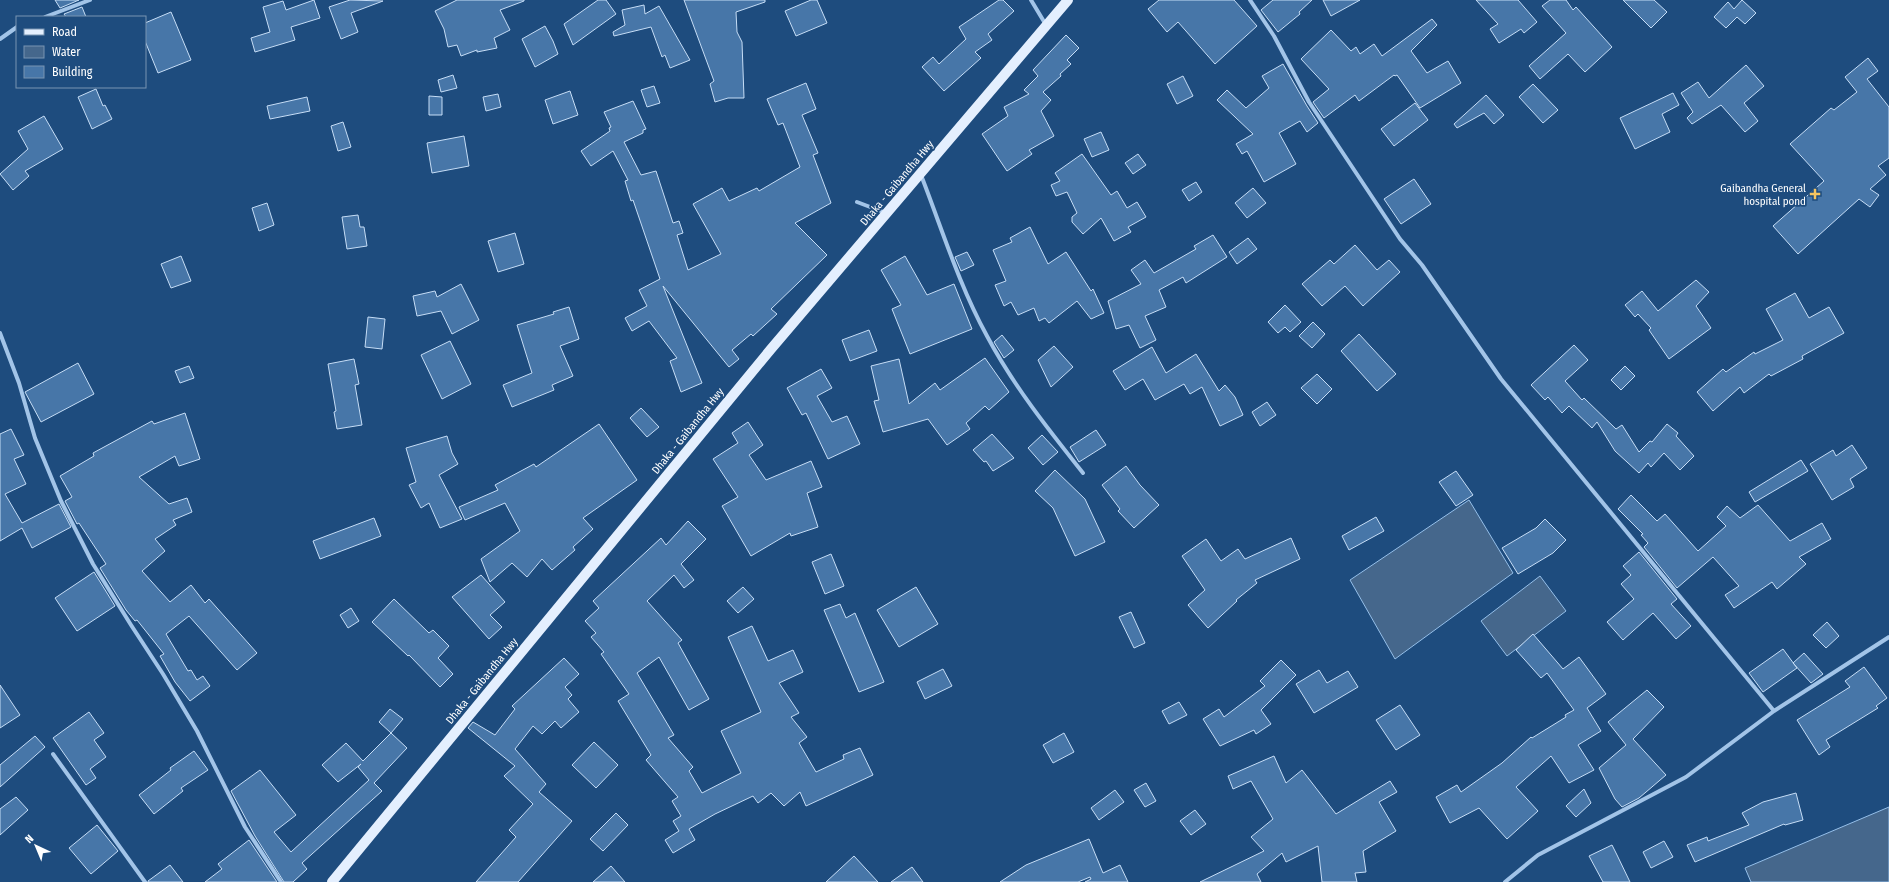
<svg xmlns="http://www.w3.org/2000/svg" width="1889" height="882" font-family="'Fira Sans Condensed',sans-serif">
<rect width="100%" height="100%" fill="#1e4c7e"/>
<path fill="#45678c" stroke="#95bfe9" d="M1469,500L1513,573L1395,659L1350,580Z
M1540,576L1566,611L1507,656L1481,621Z
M1889,807V882H1751L1745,868Z"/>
<path fill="#4776a8" stroke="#c6ddf6" d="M55,0H79L60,8Z
M314,0L320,18L291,27L295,40L255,52L251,38L270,32L263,7L283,1L286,10Z
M350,0L383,1L351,13L358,32L341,39L329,7Z
M457,0H524V1L500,10L510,30L494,38L497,48L477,52V50L461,56L457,45L448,47L444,29L435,11Z
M598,0H606L616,14L573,45L564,24Z
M684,0H765V2L736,12L737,32L742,42L744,98H728L715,102L710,84L714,81Z
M811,0H817L827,23L796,36L785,11Z
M999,0H1003L1014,11L988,34L992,40L975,52L981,58L944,91L922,67L933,57L939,64L966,39L959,27Z
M1159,0H1234L1257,26L1215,64L1178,22L1167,32L1148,9Z
M1273,0H1312L1299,12L1300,14L1278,32L1261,10Z
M1323,0H1360L1331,16Z
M1476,0H1518L1537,22L1524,33L1521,29L1499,43L1490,29L1498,24Z
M1550,0H1566L1573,10L1576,7L1612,47L1585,72L1568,54L1540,79L1529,66L1566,33L1542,6Z
M1623,0H1654L1667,12L1651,28Z
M1742,0L1756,13L1745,24L1737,17L1726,28L1714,17L1728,2L1734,9Z
M644,5L645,14L659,6L690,60L670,68L665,55L662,57L651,27L614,36L613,32L625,25L622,10Z
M82,7L86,17H66L64,14Z
M171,12L191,60L158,73L145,41V23Z
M1432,19L1437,25L1411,51L1427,73L1448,61L1461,83L1420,108L1397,75L1395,76L1394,75L1359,101L1355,95L1324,118L1313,102L1329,89L1301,59L1331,30L1351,51L1356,47L1360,54L1374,44L1382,56Z
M545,26L553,41L558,54L535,67L522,39Z
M1066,35L1079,48L1067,60L1071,64L1060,74L1061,76L1043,92L1051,100L1041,111L1054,136L1029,150L1032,154L1007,171L982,134L1008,116L1004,107L1029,94L1024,90L1038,76L1033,70Z
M1868,58L1878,71L1867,79L1889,107V158L1878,166L1886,175L1870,189L1879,195L1870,207L1859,199L1798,254L1773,226L1824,181L1790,144L1831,108L1834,110L1857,92L1845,77Z
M1283,64L1307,106L1318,123L1307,132L1300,121L1279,133L1296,164L1264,182L1247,151L1242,154L1236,144L1253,134L1217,100L1227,90L1246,108L1269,88L1262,76Z
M1746,65L1764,86L1744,103L1758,121L1745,132L1721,105L1692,124L1687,118L1693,112L1681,93L1698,82L1709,98Z
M453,75L457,88L441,92L438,80Z
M1183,76L1193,96L1177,104L1167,84Z
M806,83L816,109L802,115L818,153L813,155L831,203L795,223L827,255L771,309L777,314L753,336L751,334L732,350L739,359L729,367L663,286L702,383L681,392L670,361L677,358L649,321L632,331L625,318L647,306L639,290L660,279L633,200L631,201L625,181L628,180L613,151L591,166L581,151L610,131L609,128L611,127L604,112L633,101L646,129L643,130V133L624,142L641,175L656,171L673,223L679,221L683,233L677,235L688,270L721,254L693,204L722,188L729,201L757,188L759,191L800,167L783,123L778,125L767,99Z
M1533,84L1558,110L1543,123L1519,97Z
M654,86L660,103L647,107L641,90Z
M96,89L103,106L105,105L112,119L92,129L78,97Z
M570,91L578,115L553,124L545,100Z
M1673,93L1679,105L1662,114L1670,132L1635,149L1620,118Z
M498,94L501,107L486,111L483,97Z
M1486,95L1504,115L1494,124L1484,113L1457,128L1454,124Z
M429,96L442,97V115H429Z
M307,97L310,111L270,119L267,106Z
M1415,103L1428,120L1394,146L1381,129Z
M44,116L63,149L25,171L29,176L13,190L0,174L28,149L18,131Z
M343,122L351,147L338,151L331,126Z
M1101,132L1109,150L1092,157L1084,139Z
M464,136L469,166L432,173L427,143Z
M1082,154L1111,195L1117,191L1127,208L1137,202L1146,217L1128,227L1131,232L1114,241L1101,218L1083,234L1072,222V217L1077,213L1067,192L1056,196L1051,185L1060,181L1055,173Z
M1138,154L1146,165L1133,174L1125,163Z
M1414,179L1431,204L1401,224L1384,199Z
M1196,182L1202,192L1189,201L1182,190Z
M1253,188L1266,203L1247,218L1235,203Z
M267,203L274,225L259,231L252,208Z
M358,215L360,227H364L367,246L347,249L342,217Z
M1030,227L1048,264L1066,252L1091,291L1093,289L1104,313L1091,319L1077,301L1049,323L1045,318L1039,321L1034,308L1018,315L1011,302L1004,306L995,285L1006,281L993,250L1012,242L1010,238Z
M515,233L524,264L498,272L488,241Z
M1213,235L1227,257L1186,283L1183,277L1159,290L1166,307L1145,316L1156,340L1140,348L1129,325L1116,329L1108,301L1141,284L1131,270L1145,260L1154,273L1196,249L1194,246Z
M1248,238L1257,249L1237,264L1229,252Z
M1355,245L1377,270L1389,260L1400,272L1363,306L1345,286L1322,306L1302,284L1330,260L1334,264Z
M967,252L974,265L961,271L955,257Z
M181,256L191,281L171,288L161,264Z
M905,256L927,295L954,284L972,329L910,354L892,309L901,305L881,270Z
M1696,280L1709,292L1696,306L1711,328L1669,359L1649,330L1651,328L1638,314L1635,317L1625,305L1642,291L1658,311Z
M461,284L479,320L452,334L441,311L417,316L413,296L435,291L437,297Z
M1795,293L1809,318L1829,307L1844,333L1802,356L1803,359L1771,376L1769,374L1744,393L1740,387L1713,411L1697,392L1723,369L1726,372L1754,352L1755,354L1783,340L1766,309Z
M1285,305L1301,322L1290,332L1285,327L1278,333L1268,322Z
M569,307L579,339L560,346L573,376L552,385L554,390L512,407L503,385L532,373L517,325L554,314L553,312Z
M368,317L385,319L382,349L365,347Z
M1313,322L1325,334L1312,348L1299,336Z
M869,330L877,351L850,361L842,340Z
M1359,334L1396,374L1377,391L1341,351Z
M1002,335L1014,350L1004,358L994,342Z
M450,341L471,384L442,399L421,355Z
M1574,345L1588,360L1565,381L1582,400L1584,398L1616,429L1622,425L1639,452L1650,441L1652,442L1667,424L1678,433L1676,436L1694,456L1680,470L1664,453L1651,467L1648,463L1639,473L1615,451L1597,422L1592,428L1569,406L1562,413L1548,397L1545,400L1531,385Z
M1054,346L1073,367L1051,387L1038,360Z
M1152,347L1166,373L1196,354L1219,391L1225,385L1235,397L1243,415L1220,426L1202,387L1190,394L1184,384L1155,400L1143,379L1125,390L1113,371Z
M985,358L1009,392L989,410L985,406L966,423L970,429L947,445L928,419L883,432L874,401L879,400L871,366L899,359L909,404L935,383L940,390Z
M354,359L359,384L355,385L362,425L337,429L334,412L336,411L328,364Z
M78,363L94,394L41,422L25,392Z
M189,366L194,378L180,383L175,371Z
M1625,366L1635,376L1621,390L1611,380Z
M821,369L832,388L817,396L832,422L847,416L860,444L828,459L806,413L802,415L787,388Z
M1317,374L1332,389L1317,404L1301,388Z
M1267,402L1276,415L1260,426L1252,412Z
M641,408L659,427L647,437L630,418Z
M185,413L200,459L179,466L175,456L139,477L169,504L187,498L192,512L173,520L176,525L155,539L165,551L142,571L170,602L191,585L205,603L209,599L257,653L237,670L189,616L166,634L188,671L191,670L197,680L203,676L210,686L190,701L175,682L160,656L164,654L137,620L135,621L126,610L100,568L106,564L79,523L77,524L65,501L72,497L60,476L94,456L93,453L152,421L154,424Z
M748,422L763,445L749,455L766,480L811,461L822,487L807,493L818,527L791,536L790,533L751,556L722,506L738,497L713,459L738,443L732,433Z
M599,424L637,480L583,518L593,529L573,547L575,550L552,570L542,559L527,577L512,563L490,582L481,559L520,531L505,503L465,520L459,507L498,490L495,485L534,464L536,467Z
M11,429L24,455L14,459L26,484L5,494L22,523L59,504L71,527L32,548L22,528L0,541V434Z
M1096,430L1106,445L1079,462L1070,447Z
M992,434L1014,458L993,471L986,461L984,462L973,450Z
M1042,435L1058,452L1043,465L1028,448Z
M447,436L452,453L458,464L439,475L462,519L440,528L429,503L421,508L409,485L416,482L406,448Z
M1852,445L1867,468L1850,479L1854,487L1832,500L1810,464L1833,450L1836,456Z
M1801,460L1808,471L1755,502L1749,492Z
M1126,466L1140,485L1159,505L1134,528L1118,511L1120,509L1102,485Z
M1055,470L1085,499L1105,542L1075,556L1053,508L1035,491Z
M1456,471L1473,495L1456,506L1439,482Z
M1631,495L1657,521L1665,514L1698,551L1726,526L1717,517L1727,506L1740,518L1758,505L1790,541L1822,523L1831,539L1799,557L1806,564L1777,589L1772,582L1734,608L1725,595L1739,586L1713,557L1677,588L1644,547L1648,543L1641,535L1643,534L1618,509Z
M1376,517L1384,531L1349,550L1342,536Z
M374,518L381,536L320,559L313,541Z
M1545,519L1566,540L1553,553L1518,574L1502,548L1536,528Z
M688,521L706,539L681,564L694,580L684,588L674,575L647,601L682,640L678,643L709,699L689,710L659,657L637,673L674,735L668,738L693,767L689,771L702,793L741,773L721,731L761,712L728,637L752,626L768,661L793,650L803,672L779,683L799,713L791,717L807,737L799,743L816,772L844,759L843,755L860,748L873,775L806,806L800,792L784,806L771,793L758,803L753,796L715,814L689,829L695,840L673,853L665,840L679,831L673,821L681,816L672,801L678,797L646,760L651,755L618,701L629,694L601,654L604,652L591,637L596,633L585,621L599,608L593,601L661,538L666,545Z
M1291,538L1300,559L1255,580L1257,583L1236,600L1237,601L1208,628L1188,605L1205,590L1182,556L1206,539L1221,561L1238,549L1245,559Z
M1639,552L1677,599L1671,604L1691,626L1676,639L1653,613L1623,640L1607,622L1634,599L1621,584L1631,575L1623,566Z
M831,554L844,586L825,594L812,562Z
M94,572L115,606L77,631L55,598Z
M481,575L505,602L490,615L502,627L489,639L452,597Z
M743,587L754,599L738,613L727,601Z
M916,587L938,624L899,647L877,610Z
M394,599L429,633L433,630L449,646L438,658L453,674L440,687L409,655L408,656L372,622Z
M840,604L846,618L855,613L884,682L859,692L824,610Z
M351,608L359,621L348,628L340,615Z
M1131,612L1145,643L1134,648L1119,617Z
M1827,622L1839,636L1826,648L1813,635Z
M1533,634L1563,669L1579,657L1606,694L1587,708L1601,731L1578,745L1594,770L1569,783L1551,756L1516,787L1538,811L1507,839L1479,808L1450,823L1436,797L1457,785L1461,792L1502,763L1531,737L1532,738L1566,717L1565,715L1574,710L1547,673L1541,678L1516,650Z
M1783,649L1797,668L1763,692L1749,673Z
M1804,653L1823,674L1811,683L1793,663Z
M564,658L579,674L565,687L572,695L568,699L579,712L561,728L555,721L542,734L533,726L515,749L546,784L539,792L572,821L518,882H476L516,837L509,830L533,804L504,776L515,766L468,728L473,722L495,735L515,709L512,706Z
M1281,660L1296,675L1261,710L1271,724L1256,734L1254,730L1220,746L1203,719L1219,709L1224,717L1265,686L1260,681Z
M1864,667L1887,698L1876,706L1878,708L1826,740L1830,747L1819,755L1797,720L1850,687L1845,681Z
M943,669L952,686L925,699L917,682Z
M1319,670L1327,683L1348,671L1358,687L1314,713L1296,684Z
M0,685L20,715L0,728Z
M1647,690L1664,707L1633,739L1666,775L1639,798L1622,807L1615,799L1599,768L1626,745L1608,722Z
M1179,702L1187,715L1169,724L1162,711Z
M1400,705L1420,735L1396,750L1376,720Z
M390,709L403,719L391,733L379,722Z
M89,712L104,733L94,740L106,757L90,769L96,778L86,785L53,738Z
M391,733L407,748L374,783L382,791L302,863L307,869L293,882H284L255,836L231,791L260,770L296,815L274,832L291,852L369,780L358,767L361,764L338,782L322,765L346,743L363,761Z
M1064,733L1074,752L1053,763L1043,745Z
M35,736L45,747L0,787V765Z
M594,742L618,765L596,788L572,765Z
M194,751L208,770L181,788L183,791L154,814L139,795L171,770L170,768Z
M1274,756L1286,783L1302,770L1336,814L1390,781L1397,792L1379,802L1396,831L1363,851L1366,872L1355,873L1357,882H1322L1318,846L1286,862L1282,853L1257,874L1261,882H1200L1264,851L1251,837L1273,819L1251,781L1233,789L1228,776Z
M1146,783L1156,801L1145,807L1134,790Z
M1584,789L1591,803L1576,817L1566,806Z
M1115,790L1124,802L1099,820L1091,808Z
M1796,793L1803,820L1785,825L1784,824L1695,862L1687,845L1707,837L1708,841L1749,825L1742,813L1763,802Z
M16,797L28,810L0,835V809Z
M1195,810L1206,824L1191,835L1180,821Z
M616,813L628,825L603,851L590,839Z
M97,825L118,851L91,874L69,848Z
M1089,839L1103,873L1120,865L1128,882H1085L1091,879L1090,877L1078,882H1000L1026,865Z
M249,840L277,882H205L222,869L218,864Z
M1664,841L1673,857L1651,868L1643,852Z
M1612,845L1617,855L1630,882H1603L1589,856Z
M854,856L878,882H826Z
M170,865L183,882H148V881Z
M611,866L625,882H593Z
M912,867L923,882H891Z"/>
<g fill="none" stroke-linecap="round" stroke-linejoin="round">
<path stroke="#a2c4e8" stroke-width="4" d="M1031,0L1046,25
M1250,0L1274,36L1309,102L1400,239L1422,265L1501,379L1774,711
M45,17L90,0
M0,39L17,27
M921,175C942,229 959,285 987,336C1013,385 1048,429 1083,473
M857,202L886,213
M0,333L19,383L35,438L61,501L93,564L131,625L163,674L197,731L245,827L281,882
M53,754L145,882
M1505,882L1538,855L1686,777L1774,711L1889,637"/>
<path stroke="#e4effe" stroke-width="10" d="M332,882L771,349L1068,0"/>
</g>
<path fill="#f6c661" stroke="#1e4c7e" stroke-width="1.5" d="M1813 188h4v4h4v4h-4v4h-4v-4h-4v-4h4z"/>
<g text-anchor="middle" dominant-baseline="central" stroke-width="3.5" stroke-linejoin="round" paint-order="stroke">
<g font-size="11" fill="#fff" stroke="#1e4c7e">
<text transform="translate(897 183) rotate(-50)">Dhaka - Gaibandha Hwy</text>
<text transform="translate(688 431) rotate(-51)">Dhaka - Gaibandha Hwy</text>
<text transform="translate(482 681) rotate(-51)">Dhaka - Gaibandha Hwy</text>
</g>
<g font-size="11" fill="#fff" stroke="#1e4c7e" text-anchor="end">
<text x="1806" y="188">Gaibandha General<tspan x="1806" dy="13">hospital pond</tspan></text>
</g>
</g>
<rect x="16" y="16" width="130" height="72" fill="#1e4c7e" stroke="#7894b2"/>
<rect x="24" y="29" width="20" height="6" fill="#e4effe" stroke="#7894b2"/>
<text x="52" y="36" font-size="12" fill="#ffffff">Road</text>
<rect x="24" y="46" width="20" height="12" fill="#45678c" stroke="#7894b2"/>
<text x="52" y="56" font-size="12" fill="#ffffff">Water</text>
<rect x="24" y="66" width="20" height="12" fill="#4776a8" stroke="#7894b2"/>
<text x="52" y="76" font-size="12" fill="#ffffff">Building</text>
<g transform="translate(36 846) rotate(316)" stroke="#1e4c7e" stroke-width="3" paint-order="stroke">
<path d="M0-3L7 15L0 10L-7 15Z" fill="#ffffff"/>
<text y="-6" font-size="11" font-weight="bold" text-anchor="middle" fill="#ffffff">N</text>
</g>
</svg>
